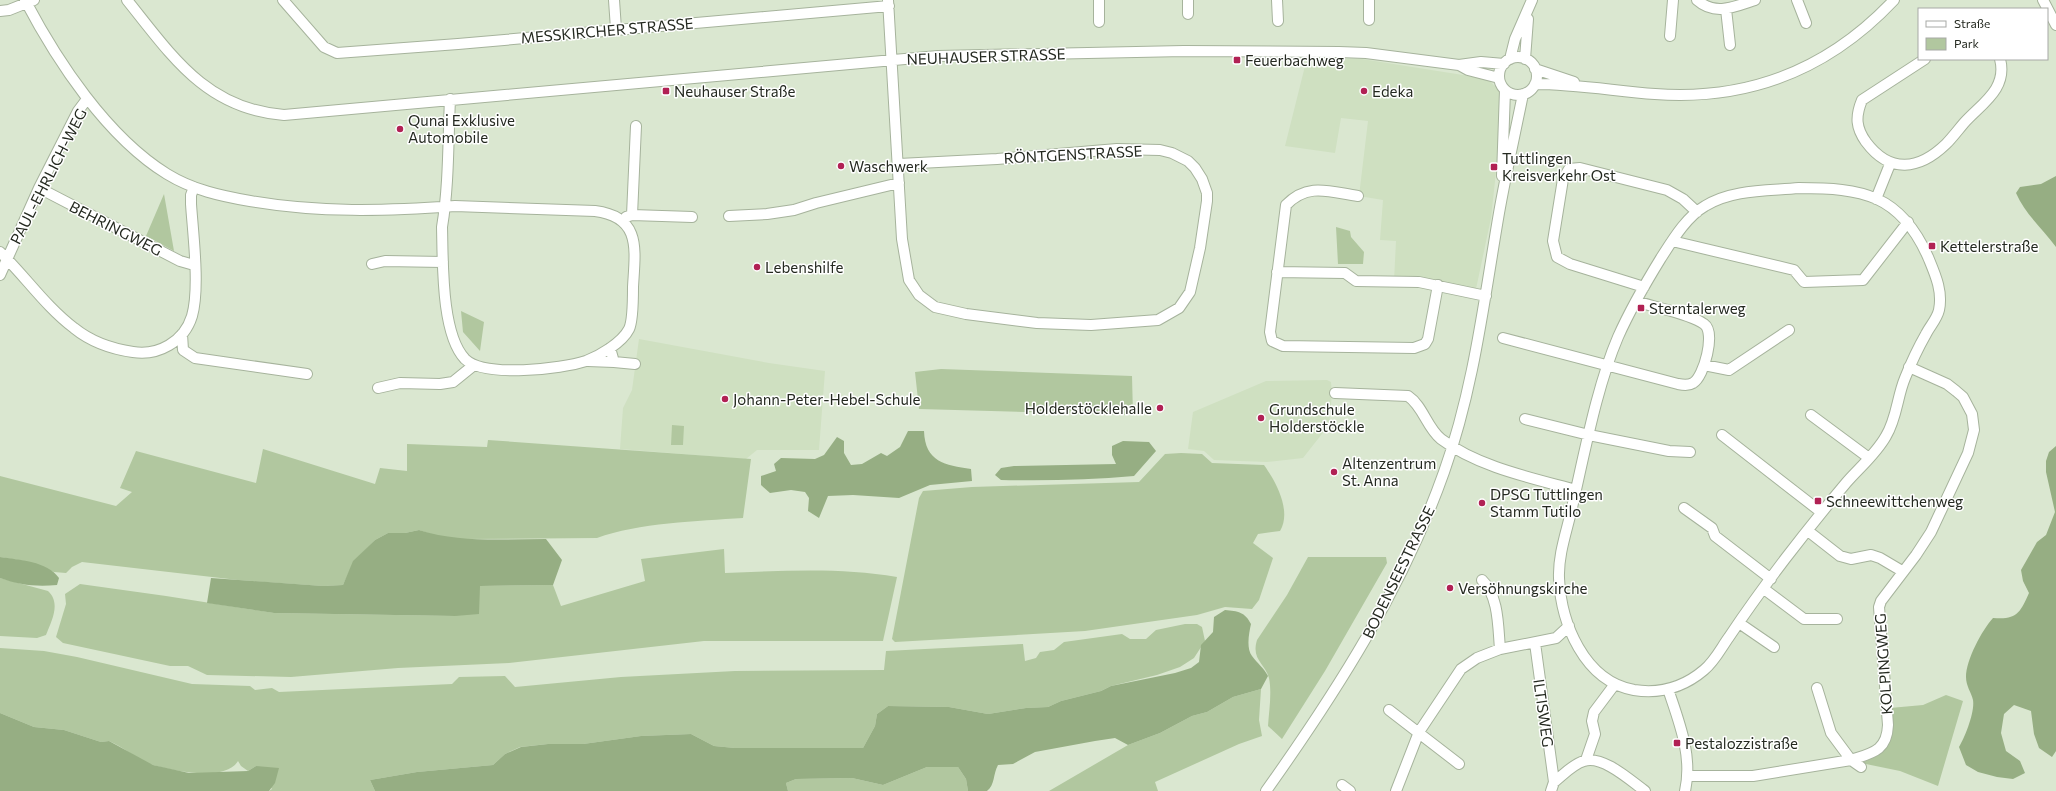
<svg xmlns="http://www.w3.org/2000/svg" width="2056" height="791" font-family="Commissioner,sans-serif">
<rect width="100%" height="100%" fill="#dae7d0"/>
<path fill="#cfe0c1" d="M1307,58L1362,59L1488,79L1502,94L1501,126L1491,218L1476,289L1394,281L1396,241L1380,240L1383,200L1359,196L1368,121L1341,118L1335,153L1285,146Z
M639,339L769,363L825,371L819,450H757L746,459L620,449L623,408L632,390Z
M1327,380L1331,382L1332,394L1329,425L1303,458L1267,462L1214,460L1204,451L1188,449L1193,412L1266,381Z"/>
<path fill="#b1c79f" d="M164,194L174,251L146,236Z
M1336,227L1350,231L1351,237L1364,252L1363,264H1338Z
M461,311L484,322L480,351L463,332Z
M941,369L1132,376L1133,415L919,409L915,372Z
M672,425L684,426L683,445H671Z
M488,440L751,459L743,518C698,521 638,523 597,538L462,539L437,536L419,530L405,533H388L375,540L354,561L343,585L323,586L238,580L82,562L72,567L66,573L54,572L24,561L0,557V476L116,506L132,492L120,488L136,451L256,483L263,449L375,484L380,468L407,471V444L487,447Z
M1181,453L1202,454L1212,463L1264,465C1276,482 1292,511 1280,531L1258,534L1253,543L1273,558L1259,600L1252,609L1225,607L1197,615L1085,631L895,642L892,639L919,498L923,491L972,487L1139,482L1165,454Z
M724,549L725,573C782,571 840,567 897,577L883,641H704L509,663L398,668L291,677L207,675L188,666H170L63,643L56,637L66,604L65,594L80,584L166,596L274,613L455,616L480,586L553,585L561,606L645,581L641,559Z
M1308,557H1386L1387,563L1325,671L1282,739L1268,726C1269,711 1272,693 1269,678C1265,663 1251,660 1257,640L1287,595Z
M0,578L48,591C61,603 52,620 46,635L37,638L0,636Z
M1185,624H1197L1202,627L1205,641L1194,658L1180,667L1157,675L1111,686L1101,691L1061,701L1048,707L1026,708L988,714L949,707L888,706L877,714L875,726L863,748H735L714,746L691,734L641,736L583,744H548L520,747L505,754L493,765L417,772L370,780L375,791H269L272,789L256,766L248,771L241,766L238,761C226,782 173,771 153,765C137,760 124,747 109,741L101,742L64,730L34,727L0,713V648L44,651L77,657L192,684L250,686L255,690L272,688L279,692L452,684L459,677L505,676L515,687L621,677L735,671L884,670L886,651L1023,644L1025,661L1036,658L1040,652L1054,650L1064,642L1122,634L1130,639H1146L1156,630Z
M1261,689L1259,720L1262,736L1239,744L1155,782L1158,791H1049L1128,745L1160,733L1192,716L1207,712L1233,697Z
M1946,695L1963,701L1938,786L1900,771L1861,763L1875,757L1885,749L1890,708L1923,705Z
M927,767H958L966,779L968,791H788L786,783L796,779L852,778L883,785Z"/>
<path fill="#96ae83" d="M2056,176V247C2042,228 2025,214 2016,193L2020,187L2041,184Z
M908,431H924C925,462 945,465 971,469L972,481L930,485L899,498L853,495L828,496L819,518L808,511L809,498L805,492L791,490L770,493L761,485V476L776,471L774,464L781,458L815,459L824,455L837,437L844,441V453L851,465L862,464L881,453L887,456L900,447Z
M1123,441L1149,442L1156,451L1134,476C1090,480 1045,481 1001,480L995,475L1001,468L1014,466L1116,464L1112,455V446Z
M2056,446V751L2052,757L2039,748L2034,734L2031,711L2014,705L2004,714L2001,733L2006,751L2020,761L2025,773L2013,779L1997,777L1978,772L1966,765L1959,747C1965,737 1975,712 1973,700C1971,692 1966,686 1966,677C1966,660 1982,630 1993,618C2017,620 2020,613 2029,593L2023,581L2021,570L2037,542L2046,535L2055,512L2046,472V461L2049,452Z
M419,530C460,543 503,539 546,539L562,560L553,585L480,586L479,614L455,616L274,613L207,603L211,578L323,586L343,585L353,561L375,540L388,533H405Z
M0,557C19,560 47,561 59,578L57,585C36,587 19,585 0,578Z
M1225,610C1238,611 1245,612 1251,624C1249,633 1246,648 1252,656C1257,663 1264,668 1268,676L1261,689L1233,697L1207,712L1192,716L1160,733L1128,745L1115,738L1095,741L1035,752L1013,764L998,765C993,774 995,785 987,791H968L966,779L958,767H927L883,785L852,778L796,779L786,783L788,791H375L370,780L417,772L493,765L505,754L521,747L548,744H583L641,736L691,734L714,746L735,748H863L875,726L877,714L888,706L949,707L988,714L1026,708L1048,707L1061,701L1101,691L1111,686L1175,673L1191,668L1199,662L1201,645L1213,632L1214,617Z
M0,713L34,727L64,730L101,742L109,741L153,765L189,773L248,771L256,766L279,768L275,783L269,791H0Z"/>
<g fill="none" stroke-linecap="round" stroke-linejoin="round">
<defs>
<path id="minor" d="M25,0C57,61 107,137 167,174C193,190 221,196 250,201C318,213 386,211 455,206L595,211C642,217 635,250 633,287C633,297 633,321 629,329C622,343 599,356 586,361C561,369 485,378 465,359C441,334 443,261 442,227C449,185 448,141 450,99
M127,0C172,56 206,109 284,115L938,56L1184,51L1339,52L1366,53L1459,65L1468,70L1499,78
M283,0L324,47L337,53L458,44L889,6
M614,0L616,29
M888,0L902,239L909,280L919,295L935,307L966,314L1037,323L1091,325L1158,320L1179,308L1190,292L1200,248L1207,201V193L1202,179L1195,168L1188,161L1172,153L1160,150L1117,149L997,159L899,164
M1277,0L1278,21
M1369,0V20
M1697,0C1715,16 1734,7 1755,0
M1797,0L1806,23
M2043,0L2056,25
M1726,9L1730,45
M0,11L9,10L34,0
M1188,14V0
M1099,22V0
M1670,36L1673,0
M1499 76a19 19 0 1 1 38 0a19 19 0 1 1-38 0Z
M1510,59L1515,39L1532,0
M1525,59L1528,19
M1925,59L1862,100C1855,117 1856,128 1866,142C1890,174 1919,170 1946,144C1952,138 1958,130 1964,123C1981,104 2008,89 2000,59
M1459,65L1481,62L1504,64
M1535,69L1574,82
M1535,84C1575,84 1615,91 1655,94C1750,101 1830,68 1894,0
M1502,176L1505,90
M39,188L180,261L194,265
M1799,188C1862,188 1900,194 1928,257C1935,274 1943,291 1939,310C1937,319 1930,326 1926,334C1918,348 1911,363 1905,378C1897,397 1897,418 1886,436C1876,454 1859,468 1846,483C1825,508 1805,533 1785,559C1766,584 1747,610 1729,637C1721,648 1715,661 1704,670C1684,687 1660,694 1634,690C1584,681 1561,623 1559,578C1558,553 1568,528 1573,503C1585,451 1597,386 1618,337C1630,310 1645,284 1661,258C1672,241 1686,217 1705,206C1732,189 1768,191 1799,188Z
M1358,196C1330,192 1308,182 1286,205L1270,332L1272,341L1283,346L1414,348L1425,344L1428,339L1438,285
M1876,199L1890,164
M632,215L636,126
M729,216L767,214L794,210L816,203L899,183
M626,217L632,215L692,217
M1672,241L1794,270L1804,282L1863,280L1908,222
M0,252C25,276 46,307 74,328C90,341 112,349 133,352C158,356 184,342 192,316C200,288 193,234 191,204V195L194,187
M372,264L385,261L443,262
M1277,272L1345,273L1356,281L1419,282L1486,296
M0,275L39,188L78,111L87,99
M1644,287L1570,264L1557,257L1553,241L1563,179L1569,169L1580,168L1667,190L1683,199L1697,212
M182,334L183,350L195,358L307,374
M1503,338L1678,384C1683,385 1688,386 1693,383C1704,377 1716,332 1704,324C1689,313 1655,308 1636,301
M610,348L614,362L635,364
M588,361L614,362
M1704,365L1729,370L1789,330
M378,388L400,383L440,384L453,382L474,365
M1335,393L1408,396C1423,406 1427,428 1441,439C1478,467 1532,478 1576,490
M1811,415L1869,458
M1525,419L1589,435L1669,451L1690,452
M1722,435L1821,512
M1684,508L1712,528L1715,536L1771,579
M1808,531L1840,556L1851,559L1871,555L1880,558L1902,571
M1482,580C1499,596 1498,627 1500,649
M1764,589L1804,619H1837
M1739,623L1774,647
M1535,643L1554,782L1551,791
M1817,688L1831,733L1851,760C1872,753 1887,751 1888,725L1879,607L1881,601L1916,555L1931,532L1968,453L1974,430L1972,414L1963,397L1956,391L1947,384L1909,367
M1668,689C1679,722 1693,756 1685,791
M1389,710L1459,764
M1586,760L1595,734L1592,721L1594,712L1615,684
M1687,776H1753L1851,760L1861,767
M1554,782C1563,775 1573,764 1584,761C1603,755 1631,781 1645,791
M1342,785L1350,791
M1266,791C1337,691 1403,588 1444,472C1474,388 1484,300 1499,213C1506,173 1515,134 1523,94
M1396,791L1419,732L1461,669L1477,658L1500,649L1556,638L1569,626"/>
</defs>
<use href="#minor" stroke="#a6b39c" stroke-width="12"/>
<use href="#minor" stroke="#fff" stroke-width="10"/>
</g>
<g fill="#b12154" stroke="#fff" stroke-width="1.5">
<rect x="1233" y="56" width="8" height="8" rx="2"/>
<rect x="662" y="87" width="8" height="8" rx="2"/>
<circle cx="1364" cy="91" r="4"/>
<circle cx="400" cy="129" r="4"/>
<circle cx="841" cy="166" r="4"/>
<rect x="1490" y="163" width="8" height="8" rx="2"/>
<rect x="1928" y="242" width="8" height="8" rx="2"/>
<circle cx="757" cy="267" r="4"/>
<rect x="1637" y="304" width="8" height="8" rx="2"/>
<circle cx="725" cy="399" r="4"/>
<circle cx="1160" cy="408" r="4"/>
<circle cx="1261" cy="418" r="4"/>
<circle cx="1334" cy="472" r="4"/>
<rect x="1814" y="497" width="8" height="8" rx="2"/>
<circle cx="1482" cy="503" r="4"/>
<circle cx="1450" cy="588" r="4"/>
<rect x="1673" y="739" width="8" height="8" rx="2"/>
</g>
<g text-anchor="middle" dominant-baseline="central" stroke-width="3" stroke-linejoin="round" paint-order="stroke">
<g font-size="15" fill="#242920" stroke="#fff">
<text transform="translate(607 30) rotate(-5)">MESSKIRCHER STRASSE</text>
<text transform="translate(986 56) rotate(-2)">NEUHAUSER STRASSE</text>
<text transform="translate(1073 154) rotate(-3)">RÖNTGENSTRASSE</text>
<text transform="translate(48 176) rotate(-63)">PAUL-EHRLICH-WEG</text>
<text transform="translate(116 228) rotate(27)">BEHRINGWEG</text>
<text transform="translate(1398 572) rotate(-64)">BODENSEESTRASSE</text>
<text transform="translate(1883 664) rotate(-94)">KOLPINGWEG</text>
<text transform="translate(1544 713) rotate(82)">ILTISWEG</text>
</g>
<g font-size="15" fill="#242920" stroke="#fff" text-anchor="start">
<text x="1245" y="60">Feuerbachweg</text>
<text x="674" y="91">Neuhauser Straße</text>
<text x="1372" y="91">Edeka</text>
<text x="408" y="120">Qunai Exklusive<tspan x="408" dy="17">Automobile</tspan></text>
<text x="1502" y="158">Tuttlingen<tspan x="1502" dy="17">Kreisverkehr Ost</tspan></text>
<text x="849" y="166">Waschwerk</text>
<text x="1940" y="246">Kettelerstraße</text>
<text x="765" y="267">Lebenshilfe</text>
<text x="1649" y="308">Sterntalerweg</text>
<text x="733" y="399">Johann-Peter-Hebel-Schule</text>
<text x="1152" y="408" text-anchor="end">Holderstöcklehalle</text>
<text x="1269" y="409">Grundschule<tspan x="1269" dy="17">Holderstöckle</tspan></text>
<text x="1342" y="463">Altenzentrum<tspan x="1342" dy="17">St. Anna</tspan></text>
<text x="1490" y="494">DPSG Tuttlingen<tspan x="1490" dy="17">Stamm Tutilo</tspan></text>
<text x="1826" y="501">Schneewittchenweg</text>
<text x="1458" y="588">Versöhnungskirche</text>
<text x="1685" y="743">Pestalozzistraße</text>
</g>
</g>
<rect x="1918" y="8" width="130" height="52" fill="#ffffff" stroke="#a7a9a6"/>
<rect x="1926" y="21" width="20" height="6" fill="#ffffff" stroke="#a7a9a6"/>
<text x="1954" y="28" font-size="12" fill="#242920">Straße</text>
<rect x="1926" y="38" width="20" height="12" fill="#b1c79f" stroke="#a7a9a6"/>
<text x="1954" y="48" font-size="12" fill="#242920">Park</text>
</svg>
